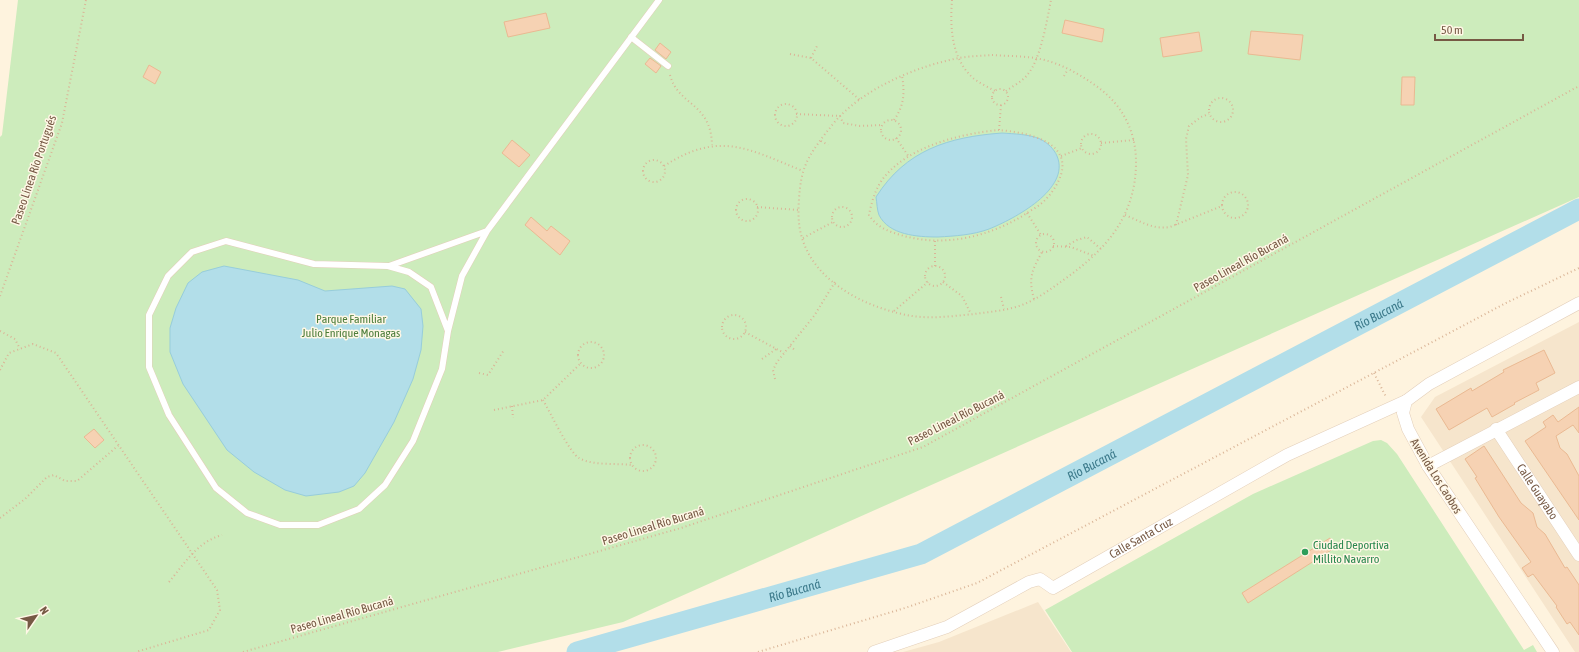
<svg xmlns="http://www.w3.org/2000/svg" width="1579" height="652" font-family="'Asap Condensed',sans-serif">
<rect width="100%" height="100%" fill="#fef3de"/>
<path fill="#f6e5cc" d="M1579,322V652H1575L1421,417L1435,397Z
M1038,602L1071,652H903L939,642Z"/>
<path fill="#cdecbc" d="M18,0H1579V197L623,622L498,652H0V137L2,135Z
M1381,440L1387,443L1397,454L1524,650L1533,645L1537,652H1072L1045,610L1253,494L1373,441Z"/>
<path fill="#b2dee9" stroke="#97cddb" d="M1002,133C1015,134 1028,134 1040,139C1048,143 1054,149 1057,156C1071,189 1014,219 989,229C973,235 955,236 938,237C917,237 889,235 879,215C877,210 877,203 876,197C906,150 948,137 1002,133Z
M224,266L298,280L325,291L392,286L405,289L421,309L423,326L421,350L413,379L394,422L365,473L354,486L339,492L306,496L285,490L254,472L227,450L183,384L170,352V328L176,308L188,283L202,272Z"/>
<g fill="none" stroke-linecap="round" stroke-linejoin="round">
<path stroke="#b2dee9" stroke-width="21" id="s1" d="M577,652L921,554L1579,209"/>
</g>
<path fill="#f6d2b3" stroke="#eab992" d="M546,13L550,28L508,37L504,22Z
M1065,20L1104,29L1102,42L1062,33Z
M1251,31L1303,35L1300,60L1248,54Z
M1199,32L1202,51L1163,57L1160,38Z
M660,43L671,52L666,59L655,50Z
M650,58L661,66L656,73L645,64Z
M149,65L161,72L155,84L143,77Z
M1402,77H1415L1414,105H1401Z
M512,140L530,155L519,167L502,153Z
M531,217L547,231L551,226L570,241L560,255L525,225Z
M1544,350L1555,373L1536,383L1539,390L1514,403L1515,404L1492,417L1487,408L1449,430L1436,409L1471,388L1472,391L1504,372L1503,370Z
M1579,407V433L1573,425L1556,436L1560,448L1567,454L1579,476V520L1525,441L1546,427L1543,422L1553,415L1558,422Z
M94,429L104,440L95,448L84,437Z
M1484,446L1521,503L1533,513L1537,527L1545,534L1565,568L1567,567L1579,585V635L1570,622L1567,624L1556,607L1557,606L1533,574L1528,577L1522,568L1531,562L1499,517L1475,478L1477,477L1465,459Z
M1330,538L1336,547L1248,603L1242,593Z"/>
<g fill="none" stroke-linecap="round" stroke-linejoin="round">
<defs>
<path id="service" d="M631,37L668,66
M389,266L487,231
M448,331L431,287L409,272L388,266L314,264L226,241L192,252L168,276L149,315V367L169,415L216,488L247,513L280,525H318L359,509L385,485L413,441L442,369L448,331L462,276L487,231L659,0"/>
<g id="minor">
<path id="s2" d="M1496,429L1579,555"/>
<path d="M1428,466L1579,387"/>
<path id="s3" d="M874,652L947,627L1029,582L1040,579L1053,588L1287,455L1406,401"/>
<path d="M1553,652L1428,466L1408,429L1403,413L1406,401L1429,384L1579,303"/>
</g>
</defs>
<use href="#service" stroke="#e3cfba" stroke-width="7"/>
<use href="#minor" stroke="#e3cfba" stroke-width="13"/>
<path stroke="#dab597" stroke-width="2" stroke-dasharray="1 3" stroke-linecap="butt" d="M952,0C950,27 951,58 973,78C979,83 988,87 995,91
M790,54L811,58L860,100
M992,55C1006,56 1021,56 1035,58C1059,62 1080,74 1099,88C1123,106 1136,132 1136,162C1136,217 1105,251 1062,281C1048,291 1033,302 1016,307C1002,311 988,312 974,314C954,316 932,319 912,316C870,309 818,285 803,241C798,227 798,213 799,199C801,168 807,158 825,134C830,128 835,121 840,116C870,86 918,66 959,58C970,56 981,56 992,55Z
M811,58L817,46
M670,75C678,106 711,102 712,145
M1064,76L1068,69
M992 97a8 8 0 1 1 16 0a8 8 0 1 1-16 0Z
M1006,91C1013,86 1023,81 1028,74C1041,58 1047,20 1051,0
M1209 110a12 12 0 1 1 24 0a12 12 0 1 1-24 0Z
M775 115a11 11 0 1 1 22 0a11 11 0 1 1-22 0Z
M796,114L840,116L843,123L860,126L882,125
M894,120C904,106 905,93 902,76
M881 130a10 10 0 1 1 20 0a10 10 0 1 1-20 0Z
M998,130C1026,132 1078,142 1058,182C1055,188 1051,194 1046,199C1040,206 1031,210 1024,215C988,237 945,247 904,236C890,232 877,228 869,215C871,204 875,190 882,180C906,147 959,134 998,130Z
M999,130L1001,105
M1081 144a10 10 0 1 1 20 0a10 10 0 1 1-20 0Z
M896,138L909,157
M821,141L828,145
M1101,143L1134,140
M1061,156L1082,148
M643 171a11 11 0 1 1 22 0a11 11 0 1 1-22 0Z
M664,166C720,130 748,149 803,171
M1222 205a13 13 0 1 1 26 0a13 13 0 1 1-26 0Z
M736 210a11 11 0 1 1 22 0a11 11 0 1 1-22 0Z
M757,207L799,210
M832 217a10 10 0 1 1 20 0a10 10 0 1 1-20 0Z
M1027,213L1041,235
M1125,215C1140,221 1153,230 1170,227L1222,206
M1176,225L1188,175L1186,139L1189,126L1201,117L1209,114
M1036 243a9 9 0 1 1 18 0a9 9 0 1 1-18 0Z
M803,238L833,222
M935,241V266
M1053,246L1071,247L1094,256
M1066,246L1077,240L1087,237L1101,249
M925 276a10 10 0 1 1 20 0a10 10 0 1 1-20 0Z
M943,282L962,296L971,314
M0,296L62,123L86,0
M1001,297L1004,309
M1034,299C1028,278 1032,270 1042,252
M894,311L928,282
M722 327a12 12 0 1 1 24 0a12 12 0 1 1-24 0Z
M0,331L15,339L20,349
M745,332L784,353
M578 355a13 13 0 1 1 26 0a13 13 0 1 1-26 0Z
M790,346L796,351
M762,359L776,349
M0,370L9,353L33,344L56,353L217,590L220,610L209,630L136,652
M479,373L488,375L504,350
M1374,373L1386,397
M775,379L773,370L777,362L814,316L835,282
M543,400C550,412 569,452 579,458C593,466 616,463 631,465
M512,406L513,418
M494,410L543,400L580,364
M630 458a13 13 0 1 1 26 0a13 13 0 1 1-26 0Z
M0,518L25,499L47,477L54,475L65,481H77L120,444
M169,582C185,563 197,542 222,535
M243,652L681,528L923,447L1579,86
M758,652L905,608L977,583L1506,303L1579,268"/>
<use href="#service" stroke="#fff" stroke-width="6"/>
<use href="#minor" stroke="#fff" stroke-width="12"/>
</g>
<circle fill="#2e9e5b" stroke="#fff7e6" stroke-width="1.5" cx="1305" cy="552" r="4"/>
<g text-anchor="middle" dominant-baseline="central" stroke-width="3" stroke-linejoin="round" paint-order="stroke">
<g font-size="12" fill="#765944" stroke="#fff7e6">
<text transform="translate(34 170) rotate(-71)">Paseo Línea Río Portugués</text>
<text transform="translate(1241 263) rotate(-29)">Paseo Lineal Río Bucaná</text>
<text transform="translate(956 418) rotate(-27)">Paseo Lineal Río Bucaná</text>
<text transform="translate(1436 476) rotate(58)">Avenida Los Caobos</text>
<text stroke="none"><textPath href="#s2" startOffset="75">Calle Guayabo</textPath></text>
<text transform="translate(653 526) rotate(-17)">Paseo Lineal Río Bucaná</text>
<text stroke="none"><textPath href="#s3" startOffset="299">Calle Santa Cruz</textPath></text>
<text transform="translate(342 615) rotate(-16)">Paseo Lineal Río Bucaná</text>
</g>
<g font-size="12" fill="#4c7d3b" stroke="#fff7e6">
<text x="351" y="319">Parque Familiar<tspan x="351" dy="14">Julio Enrique Monagas</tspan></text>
</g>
<g font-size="12" fill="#27864d" stroke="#fff7e6" text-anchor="start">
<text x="1313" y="545">Ciudad Deportiva<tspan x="1313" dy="14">Millito Navarro</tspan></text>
</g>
<g font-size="13" font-style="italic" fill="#3c7a8b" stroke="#fff7e6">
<text stroke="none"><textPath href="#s1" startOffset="874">Río Bucaná</textPath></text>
<text stroke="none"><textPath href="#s1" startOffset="550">Río Bucaná</textPath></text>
<text stroke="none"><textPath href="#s1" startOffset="226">Río Bucaná</textPath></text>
</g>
</g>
<g transform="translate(36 616) rotate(56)" stroke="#fff7e6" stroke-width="3" paint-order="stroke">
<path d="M0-3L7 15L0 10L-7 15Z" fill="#765944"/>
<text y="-6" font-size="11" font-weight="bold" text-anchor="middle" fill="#765944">N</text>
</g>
<path d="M1435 34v6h88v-6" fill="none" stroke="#765944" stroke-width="2"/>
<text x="1441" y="34" font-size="12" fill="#765944" stroke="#fff7e6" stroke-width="3" paint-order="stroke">50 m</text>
</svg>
